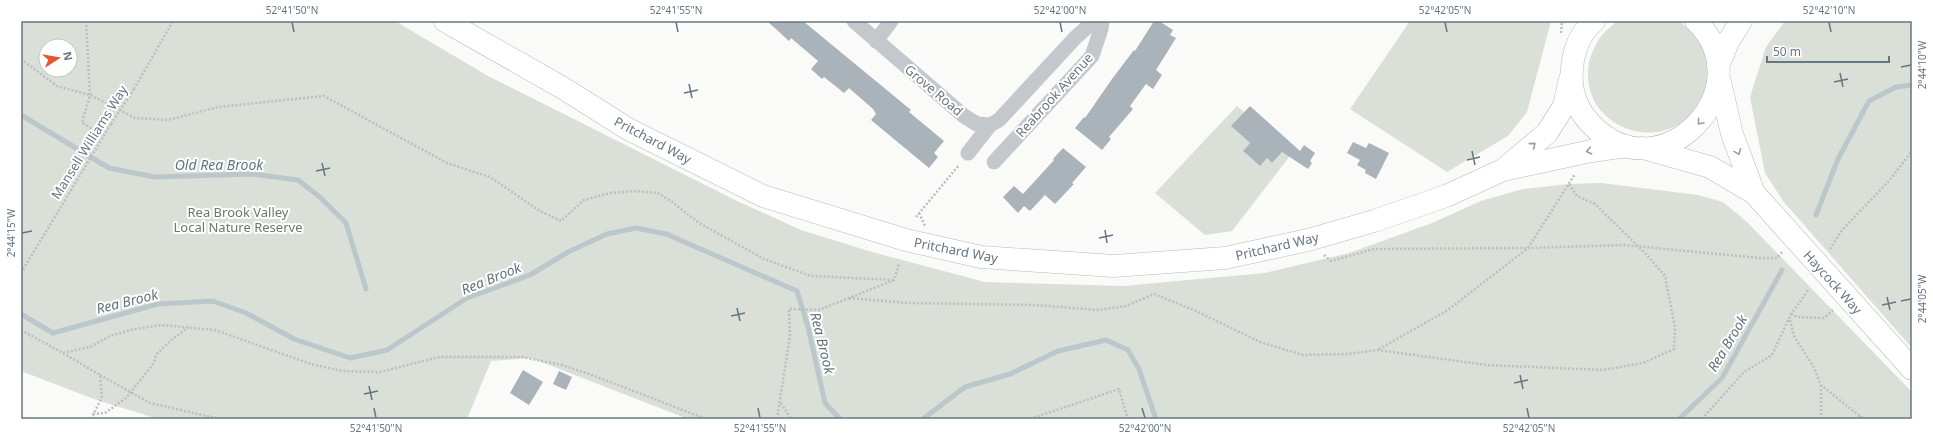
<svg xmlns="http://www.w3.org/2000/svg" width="1933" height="440" font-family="'Noto Sans',sans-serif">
<rect width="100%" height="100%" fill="#fafaf8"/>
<path fill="#dadfd7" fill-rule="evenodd" d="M21,21H395L488,76L735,200L801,230L872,252L985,282L1123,286L1265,273L1349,253L1432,223L1481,201L1523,189L1569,184L1601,183L1698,195L1723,202L1747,222L1909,389L1912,392V419H688L531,358L491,361L467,419H158L94,399L21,371ZM46,46H70V70H46Z
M1410,21H1551L1527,112L1508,136L1447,172L1350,109Z
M1618,21C1628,21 1672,19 1679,21C1682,22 1685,27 1688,29C1709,46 1713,78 1701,101C1667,162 1573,127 1590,59C1593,50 1597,40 1604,33C1608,28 1613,25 1618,21Z
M1785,21H1912V348L1783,201L1765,173L1750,97L1766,47Z
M1237,106L1244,112L1232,127L1250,143L1243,151L1260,166L1267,158L1272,163L1287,146L1293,152L1232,231L1205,235L1155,193Z"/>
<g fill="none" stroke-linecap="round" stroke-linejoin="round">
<path stroke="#bbc7cb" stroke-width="5" d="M21,115L109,168L155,177L252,174L298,180L321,198L346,223L366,289
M1816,215L1838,159L1869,101L1896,87L1912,85
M21,314L53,333L158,304L213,301L246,313L294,339L350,358L387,350L467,298L530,275L568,252L607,234L636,228L666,234L797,291L808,327L825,403L840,419
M923,419L965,387L1010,374L1058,351L1106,340L1128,350L1139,369L1156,419
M1679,419L1722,378L1782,270"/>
</g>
<path fill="#aab3b9" d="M767,21H803L911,110L909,112L944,141L934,153L938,157L929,168L871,120L876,114L873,109L849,88L844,93L824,77L822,79L811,69L818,61L791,38L789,41Z
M1154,21H1159L1173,30L1170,35L1176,38L1156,70L1162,75L1153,89L1146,84L1130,106L1133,109L1109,137L1111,139L1102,150L1075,128L1084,117L1085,118L1112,79L1134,50L1135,51Z
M1250,106L1300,151L1304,145L1315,153L1310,161L1312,163L1308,169L1282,152L1272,163L1267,158L1260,166L1243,151L1250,143L1231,126Z
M1353,142L1366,148L1369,143L1389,153L1376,179L1365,173L1366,170L1357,165L1360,160L1347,153Z
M1063,148L1086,167L1072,183L1074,184L1055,204L1045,195L1030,211L1024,206L1018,213L1003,197L1014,186L1023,194L1054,160L1053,159Z
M523,370L543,382L529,405L510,393Z
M559,371L572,377L566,390L553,384Z"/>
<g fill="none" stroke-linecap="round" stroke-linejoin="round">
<defs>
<path id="primary" d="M445,21L563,88L628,129L763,196L906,240L981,257L1114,266L1225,258L1308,240L1374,221L1446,196L1503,170L1591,151L1627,146
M1594,21C1576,36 1570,62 1572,85C1574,101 1582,116 1594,127C1661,194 1765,89 1696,21
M1718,66L1728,42L1741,21
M1720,82L1732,134L1754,193
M1643,148L1710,167L1754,193L1912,369
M1504,169L1547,133L1564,106L1570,79"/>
</defs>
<use href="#primary" stroke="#b5babe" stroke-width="23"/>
<path stroke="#bbbfc2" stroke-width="2.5" stroke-dasharray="2 2" stroke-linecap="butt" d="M86,21L90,95L82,123L104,136
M1561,33L1562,21
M21,59L57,86L90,95L135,118L168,120L218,107L324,96L447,163L490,177L540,211L561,221L584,200L611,193L634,191L658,193L671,201L699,223L764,259L811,276L894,280
M134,89L173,21
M919,213L925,226
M916,217L959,165
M1830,249L1842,230L1889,181L1912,151
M1324,255L1331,261L1374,249L1528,248L1575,174
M21,273L111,124
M849,298L907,303L1035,305L1099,310L1126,306L1154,294L1196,311L1260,342L1303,355L1348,354L1378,350L1487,365L1603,370L1643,363L1674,349L1675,328L1665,276L1646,254L1595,204L1577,196L1569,184
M1791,314L1797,317L1824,318L1833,310
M1790,320L1794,336L1813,366L1821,385L1861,417L1868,419
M21,330L63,353L90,347L110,336L130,330L161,325L215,330L311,364L342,371L380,372L439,357H522L562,365L592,375L706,419
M1379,349L1448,310L1528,248L1624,245L1760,258H1777L1783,251
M63,353L100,375L102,397L91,419
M100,375L150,403L220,419
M781,403L791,419
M93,414L105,413L126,398L154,363L156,355L171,340L190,326
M777,419L790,336L789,309L819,310L894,280L899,264
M1030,419L1119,389L1128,419
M1702,419L1744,372L1772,355L1791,314L1809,289
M1821,419V385
M1851,419L1861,417"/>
<path stroke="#c3c8cc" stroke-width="15" d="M854,21L964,116L977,124L990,125
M876,41L891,21
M968,153L990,125L999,120L1075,38L1094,21
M994,162L1092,56L1101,29L1102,21"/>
<use href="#primary" stroke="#fff" stroke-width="22"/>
<path stroke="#bbbfc2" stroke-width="2.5" stroke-dasharray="2 2" stroke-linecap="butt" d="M111,124L134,89"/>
</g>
<defs><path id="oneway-chevron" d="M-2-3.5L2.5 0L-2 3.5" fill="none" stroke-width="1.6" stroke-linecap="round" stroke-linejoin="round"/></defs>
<g stroke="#939fa8">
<use href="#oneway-chevron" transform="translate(1700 122) rotate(130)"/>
<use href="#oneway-chevron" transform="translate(1533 145) rotate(-40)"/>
<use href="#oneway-chevron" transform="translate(1589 151) rotate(168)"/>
<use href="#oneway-chevron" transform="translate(1738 152) rotate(69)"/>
</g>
<path fill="none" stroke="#657683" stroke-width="1.5" d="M292,22L294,32M676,22L678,32M1060,22L1062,32M1445,22L1447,32M1829,22L1831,32M1901,67L1911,65M1840,73L1843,87M1834,82L1848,79M689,84L692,98M684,93L698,90M1472,151L1475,165M1467,160L1480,157M322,163L325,176M316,171L330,168M1105,230L1107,243M22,233L32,231M1099,238L1113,235M1887,297L1890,310M1901,301L1911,299M1882,305L1896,302M737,308L740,321M731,316L745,313M1520,375L1523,389M1514,383L1528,380M369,386L372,400M364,394L378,391M374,408L376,418M758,408L760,418M1142,408L1145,418M1527,408L1529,418"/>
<g text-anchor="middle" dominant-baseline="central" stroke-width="4" stroke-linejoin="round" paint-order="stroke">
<g font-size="13" fill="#657683" stroke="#fff">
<text transform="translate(934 90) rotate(40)">Grove Road</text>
<text transform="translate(1054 95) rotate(-48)">Reabrook Avenue</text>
<text transform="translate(653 140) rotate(28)">Pritchard Way</text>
<text transform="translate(89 142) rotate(-58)">Mansell Williams Way</text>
<text transform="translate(1277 246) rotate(-13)">Pritchard Way</text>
<text transform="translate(956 250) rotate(11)">Pritchard Way</text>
<text transform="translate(1833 282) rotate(48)">Haycock Way</text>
</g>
<g font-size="13" fill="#687a64" stroke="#fff">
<text x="238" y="212">Rea Brook Valley<tspan x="238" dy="15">Local Nature Reserve</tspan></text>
</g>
<g font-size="14" font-style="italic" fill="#60757c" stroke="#fff">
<text x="219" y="164">Old Rea Brook</text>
<text transform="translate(491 278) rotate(-22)">Rea Brook</text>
<text transform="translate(127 301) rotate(-14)">Rea Brook</text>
<text transform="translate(823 343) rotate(76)">Rea Brook</text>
<text transform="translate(1727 343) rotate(-59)">Rea Brook</text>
</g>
</g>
<rect width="1933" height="440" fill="none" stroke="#ffffff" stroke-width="44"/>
<g transform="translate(58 58) rotate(78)"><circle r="19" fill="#ffffff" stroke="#c1c8cd"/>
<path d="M0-3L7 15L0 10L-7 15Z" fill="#e4572e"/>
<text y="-6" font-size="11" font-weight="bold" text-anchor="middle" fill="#657683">N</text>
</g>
<path d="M1767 56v6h122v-6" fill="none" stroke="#657683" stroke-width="2"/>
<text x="1773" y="56" font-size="12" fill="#657683" stroke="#ffffff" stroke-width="3" paint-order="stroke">50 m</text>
<rect x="22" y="22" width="1889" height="396" fill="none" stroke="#657683" stroke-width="1.5"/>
<g font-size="10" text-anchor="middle" fill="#657683">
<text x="292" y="14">52°41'50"N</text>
<text x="676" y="14">52°41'55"N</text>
<text x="1060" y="14">52°42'00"N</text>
<text x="1445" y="14">52°42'05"N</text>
<text x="1829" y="14">52°42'10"N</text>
<text transform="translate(1922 65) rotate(-90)" y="4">2°44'10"W</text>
<text transform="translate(11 233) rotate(-90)" y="4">2°44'15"W</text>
<text transform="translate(1922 299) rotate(-90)" y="4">2°44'05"W</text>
<text x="376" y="432">52°41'50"N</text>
<text x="760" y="432">52°41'55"N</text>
<text x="1145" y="432">52°42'00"N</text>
<text x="1529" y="432">52°42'05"N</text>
</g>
</svg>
